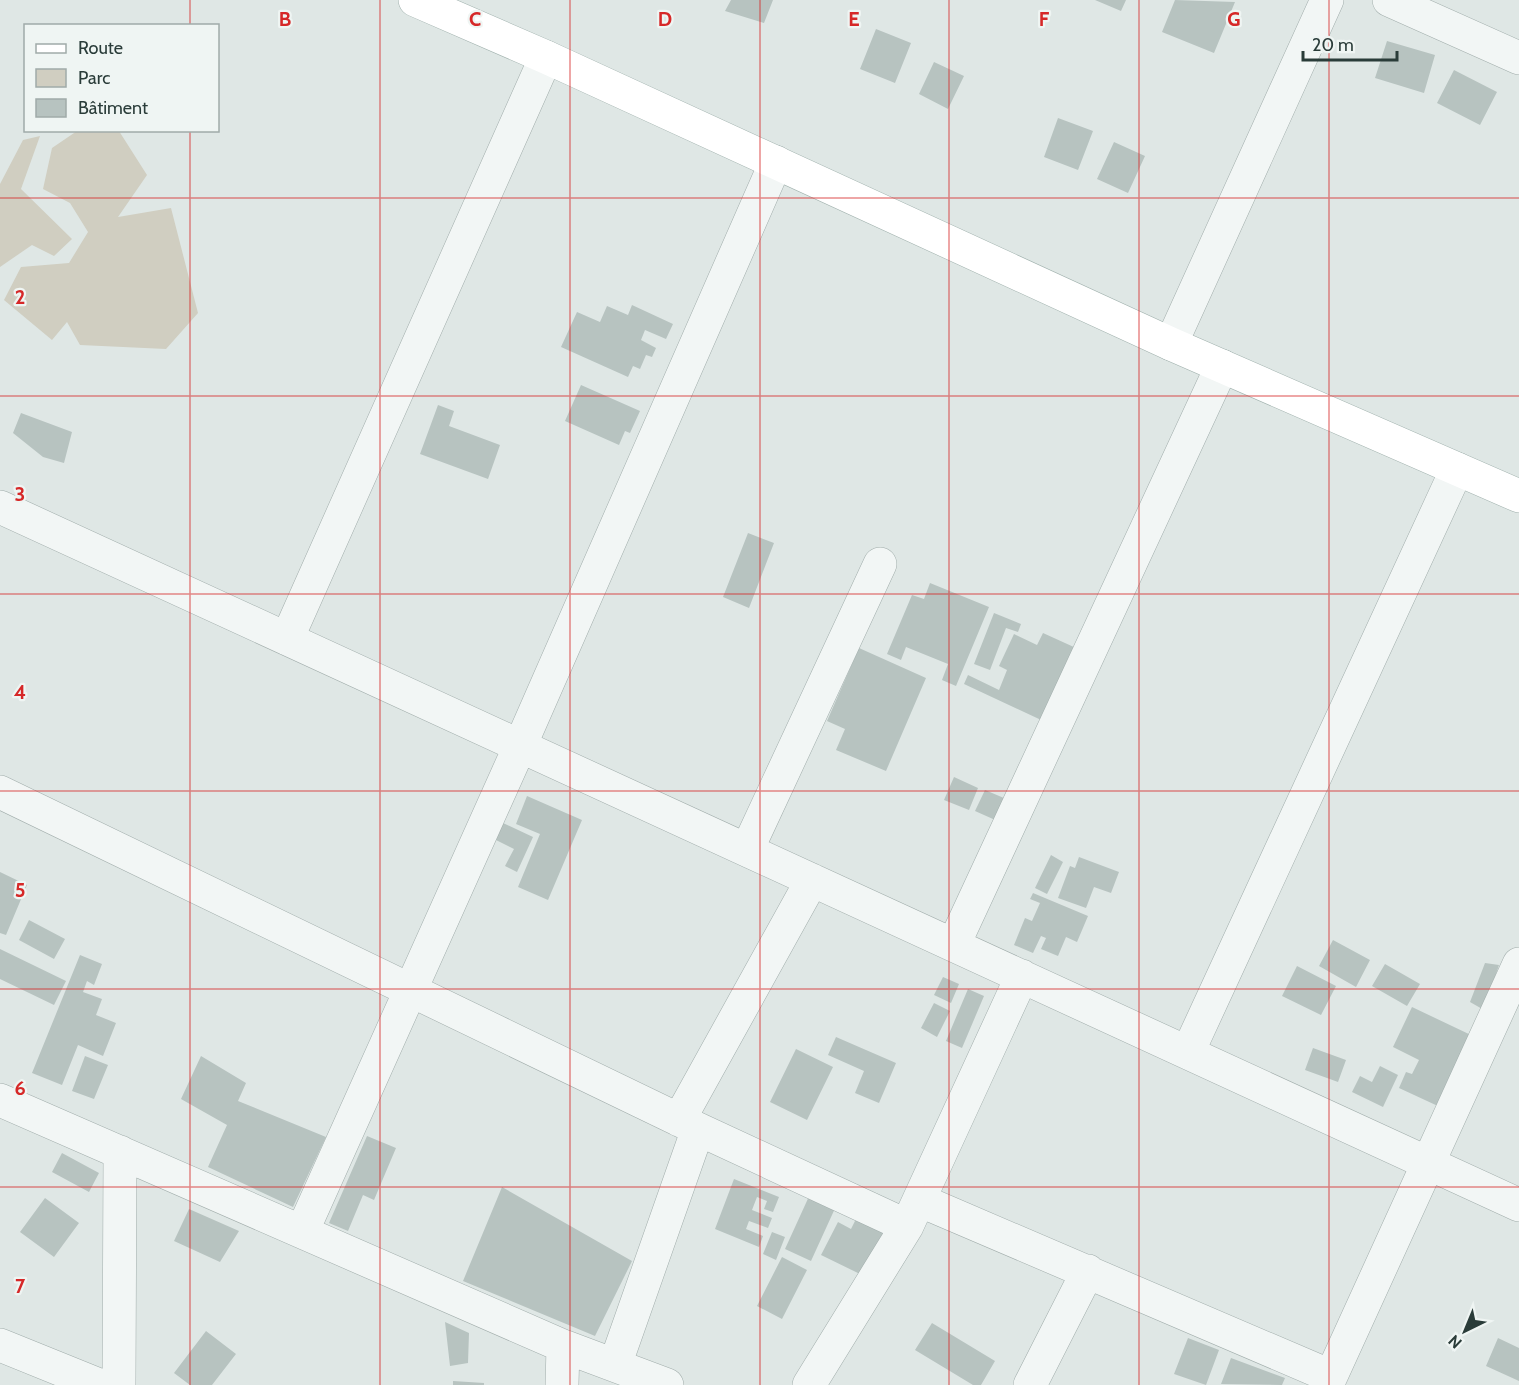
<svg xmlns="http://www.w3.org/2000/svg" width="1519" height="1385" font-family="Cabin,sans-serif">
<rect width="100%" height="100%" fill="#dfe7e5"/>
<path fill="#d0cec1" d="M77,131H119L147,175L118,217L171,208L198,313L166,349L80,345L67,322L52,340L4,300L21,267L69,263L88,232L70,203L43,189L52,148Z
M40,136L21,189L72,239L54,256L32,245L0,267V184L23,140Z"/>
<path fill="#b7c3c0" d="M731,0H773L764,23L725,11Z
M1095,0H1126L1121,11Z
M1175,0L1235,2L1214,53L1162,32Z
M876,29L911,43L895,83L860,69Z
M1387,41L1435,55L1424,93L1375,78Z
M934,62L964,76L948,109L919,94Z
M1454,70L1497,92L1480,125L1437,103Z
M1058,118L1093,131L1078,170L1044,157Z
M1114,142L1145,156L1128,193L1097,179Z
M632,305L673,324L666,339L645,330L641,340L656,348L652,357L646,355L640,369L633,366L628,377L561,347L577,312L600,322L607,306L628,315Z
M581,385L640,411L630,433L625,431L619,445L565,421Z
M438,405L454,411L449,426L500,445L488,479L420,454Z
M21,413L72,432L64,463L43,457L13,433Z
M748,533L774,543L749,608L723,597Z
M930,583L989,607L956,686L942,680L948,664L906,647L901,660L887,654L912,595L924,599Z
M994,613L1021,624L1018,632L1006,628L990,670L974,664Z
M1043,633L1087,653L1054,726L964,684L968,675L999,690L1007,670L999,666L1014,634L1037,645Z
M859,648L926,678L886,771L836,750L845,729L827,721Z
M954,777L978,788L969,810L944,800Z
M985,790L1011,801L1002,823L975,811Z
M527,796L582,820L548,900L518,887L540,834L516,824Z
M503,823L533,837L517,872L505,866L514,849L496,840Z
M1051,855L1063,862L1047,894L1035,888Z
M1079,857L1119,872L1111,893L1094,887L1086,908L1058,898L1070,866L1075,868Z
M0,872L27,885L6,935L0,933Z
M1033,893L1088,916L1077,942L1066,937L1058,956L1041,949L1046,938L1041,936L1033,953L1014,945L1025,918L1032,921L1040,903L1030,899Z
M29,920L65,939L54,959L19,940Z
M1333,940L1370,960L1356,987L1319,966Z
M0,949L66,981L54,1005L0,979Z
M80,955L102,964L94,985L87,981L83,992L102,999L96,1015L116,1023L103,1056L78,1045L62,1085L32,1073Z
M1485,963L1499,965L1484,1010L1470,1002Z
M1385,964L1420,984L1407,1006L1372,986Z
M1297,966L1336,986L1321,1015L1282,996Z
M943,977L959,984L951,1003L934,995Z
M968,989L984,996L962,1048L946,1041Z
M934,1003L950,1011L937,1037L921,1028Z
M1412,1007L1473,1036L1440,1107L1399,1088L1406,1072L1412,1074L1419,1060L1393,1047Z
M836,1037L896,1063L879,1103L855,1093L864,1071L828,1055Z
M1313,1048L1346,1060L1338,1082L1305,1070Z
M796,1049L833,1067L807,1120L770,1102Z
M85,1056L108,1065L94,1099L72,1091Z
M201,1056L246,1083L238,1101L326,1137L293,1207L208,1167L227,1125L181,1099Z
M1380,1066L1398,1075L1383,1107L1352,1092L1360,1076L1372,1082Z
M367,1136L396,1148L374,1200L363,1195L348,1231L329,1223Z
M62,1153L99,1173L89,1192L52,1172Z
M734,1179L779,1197L773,1212L764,1209L767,1201L757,1197L752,1210L772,1218L768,1228L749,1221L746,1229L763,1236L759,1247L715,1229Z
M502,1187L632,1261L595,1336L463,1281Z
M811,1192L837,1204L811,1261L785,1249Z
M45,1198L79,1223L54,1257L20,1232Z
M189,1209L239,1231L220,1262L174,1241Z
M860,1211L887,1225L862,1275L821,1255L838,1222L851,1229Z
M772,1232L785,1237L776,1260L763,1254Z
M782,1257L807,1270L782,1319L757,1306Z
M445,1322L469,1333L468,1363L450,1366Z
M932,1323L995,1361L981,1385H973L915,1350Z
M206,1331L236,1354L212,1385H190L174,1373Z
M1188,1338L1219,1350L1206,1385L1174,1374Z
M1498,1338L1519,1348V1381L1486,1366Z
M1231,1358L1285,1378L1282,1385L1221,1384Z
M453,1381L484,1383V1385H453Z"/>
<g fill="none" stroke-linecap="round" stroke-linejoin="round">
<defs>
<path id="minor" d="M1389,0L1519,58
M1171,344L1327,0
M0,507L1519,1205
M287,639L546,57
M0,792L698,1129L907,1226
M747,850L880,564
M954,944L1222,366
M1188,1052L1457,469
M0,1100L563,1346L667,1385
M679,1120L812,880
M919,1200L1330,1376
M302,1232L520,746L776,162
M0,1345L99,1385
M615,1365L698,1129
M119,1385L120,1152
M562,1385L563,1346
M809,1385L907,1226L1022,976
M1030,1385L1088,1271
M1327,1385L1519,964"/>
<path id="major" d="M415,0L546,57L1171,344L1519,496"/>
</defs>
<use href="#minor" stroke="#a1adab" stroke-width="34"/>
<use href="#major" stroke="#a0b1ad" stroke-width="34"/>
<use href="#minor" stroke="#f2f6f5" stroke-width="33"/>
<use href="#major" stroke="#fff" stroke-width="33"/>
</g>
<path fill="none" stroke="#d62828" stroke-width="1.5" stroke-opacity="0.55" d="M190,0V26M380,0V1385M570,0V1385M760,0V1385M949,0V1385M1139,0V1385M1329,0V1385M190,130V1385M0,198H1519M0,396H1519M0,594H1519M0,791H1519M0,989H1519M0,1187H1519"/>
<g font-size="20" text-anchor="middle" font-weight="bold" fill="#d62828" stroke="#eff5f3" stroke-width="4.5" stroke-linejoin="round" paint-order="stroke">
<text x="285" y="26">B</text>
<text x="475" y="26">C</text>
<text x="665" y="26">D</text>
<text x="854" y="26">E</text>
<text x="1044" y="26">F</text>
<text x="1234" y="26">G</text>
<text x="20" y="304">2</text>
<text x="20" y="501">3</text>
<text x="20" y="699">4</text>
<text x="20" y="897">5</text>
<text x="20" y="1095">6</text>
<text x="20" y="1293">7</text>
</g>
<rect x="24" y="24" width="195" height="108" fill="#eff5f3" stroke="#a0aba9" stroke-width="1.5"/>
<rect x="36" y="44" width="30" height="9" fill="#ffffff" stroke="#a0aba9" stroke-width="1.5"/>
<text x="78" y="54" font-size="18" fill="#2a3c39">Route</text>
<rect x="36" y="69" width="30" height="18" fill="#d0cec1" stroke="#a0aba9" stroke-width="1.5"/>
<text x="78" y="84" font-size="18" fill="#2a3c39">Parc</text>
<rect x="36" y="99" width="30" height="18" fill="#b7c3c0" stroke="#a0aba9" stroke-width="1.5"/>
<text x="78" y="114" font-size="18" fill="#2a3c39">Bâtiment</text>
<g transform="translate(1465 1331) rotate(223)" stroke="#eff5f3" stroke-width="4.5" paint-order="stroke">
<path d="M0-4.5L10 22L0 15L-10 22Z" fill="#2a3c39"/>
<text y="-9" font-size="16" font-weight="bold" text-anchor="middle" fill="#2a3c39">N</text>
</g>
<path d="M1303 51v9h94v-9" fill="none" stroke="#2a3c39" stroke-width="3"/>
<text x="1312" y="51" font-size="18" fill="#2a3c39" stroke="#eff5f3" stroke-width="4.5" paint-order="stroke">20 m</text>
</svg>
